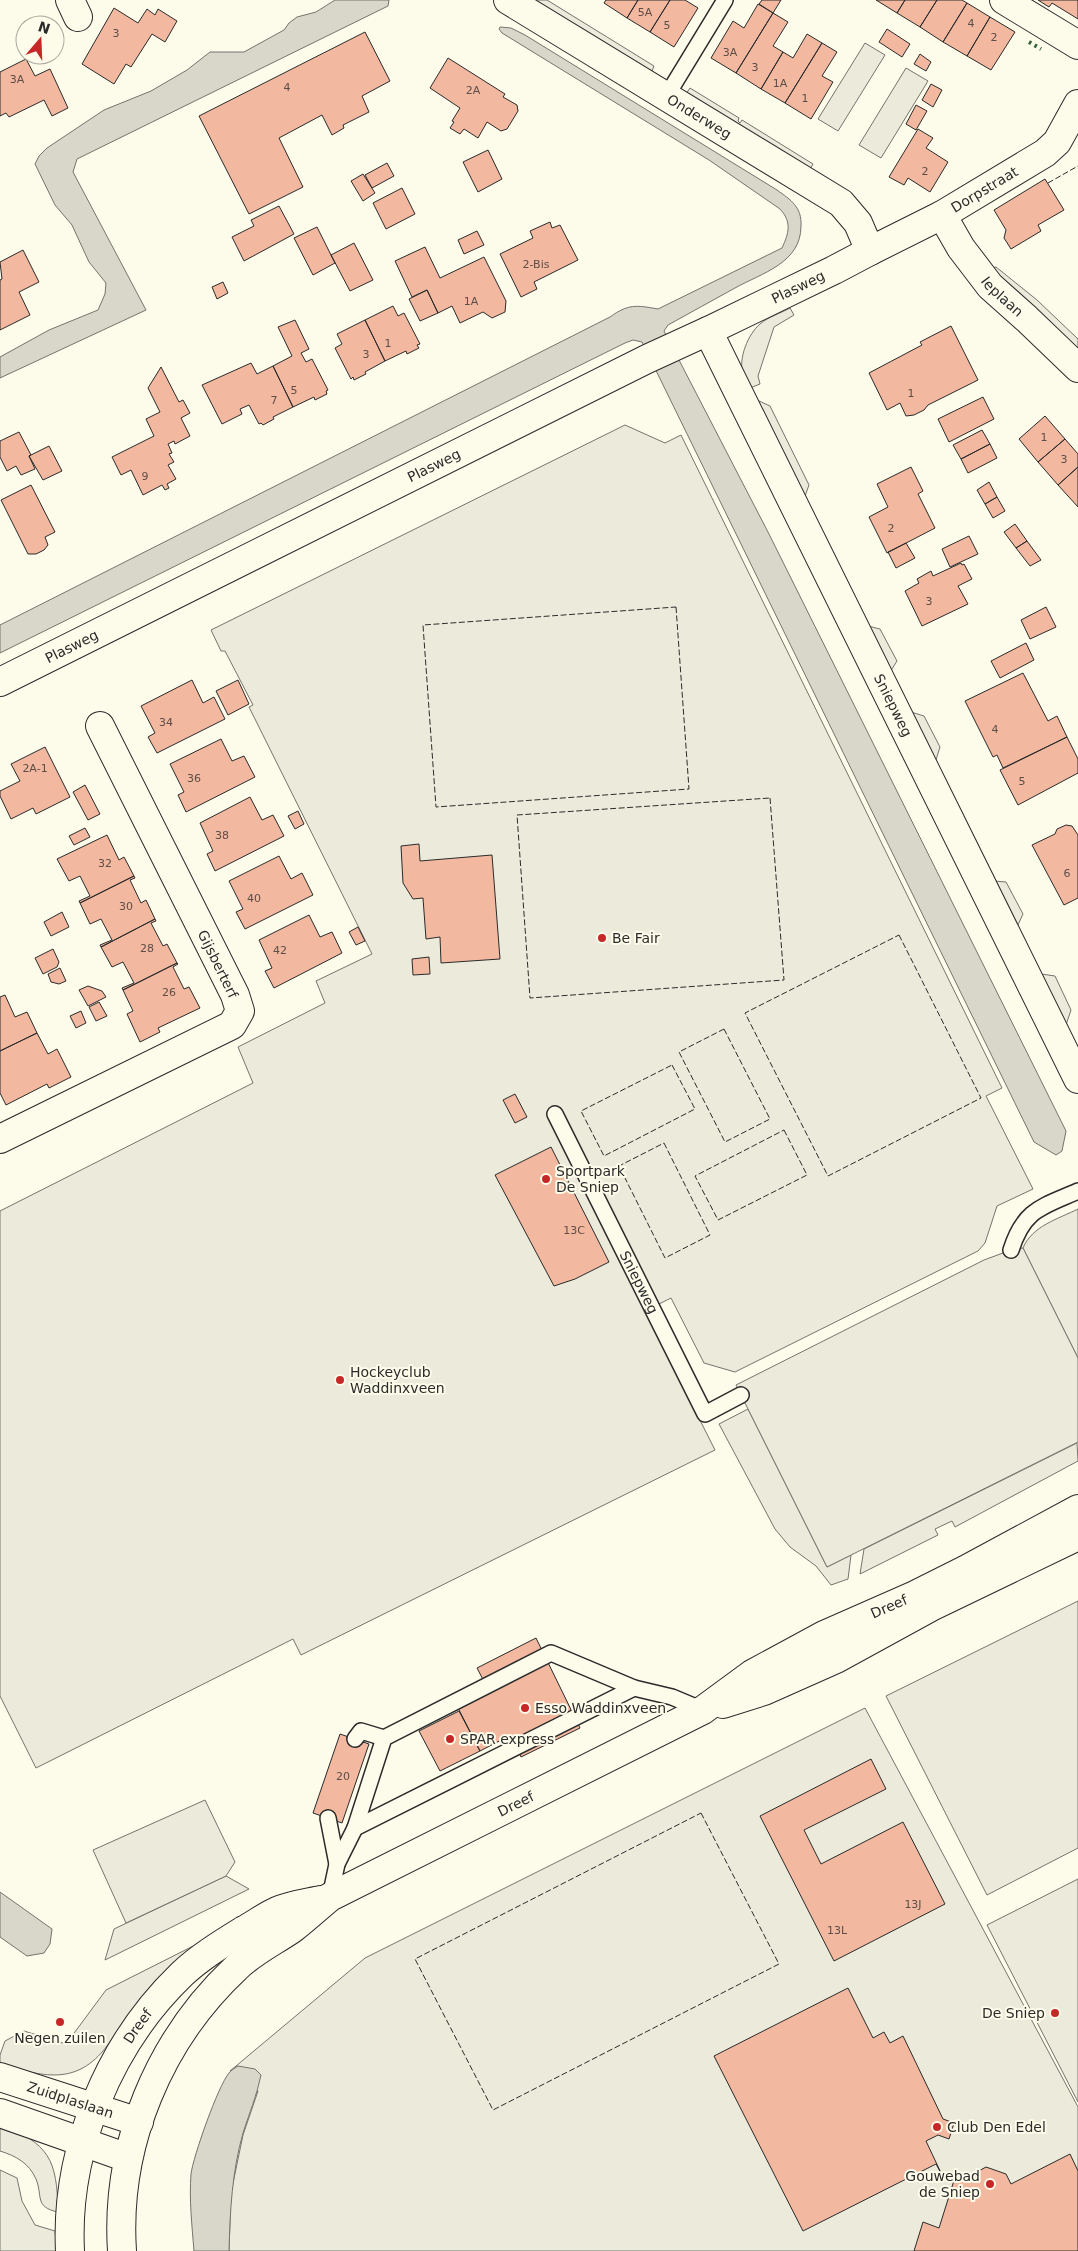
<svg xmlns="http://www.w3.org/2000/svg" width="1078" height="2251" font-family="'DejaVu Sans',sans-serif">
<rect width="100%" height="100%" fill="#fdfbea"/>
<path fill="#ecebdb" stroke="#74746e" d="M790,308L794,315L774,327L758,376L760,384L750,388C748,383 745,378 743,374C738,359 748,334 760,324C768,317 781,313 790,308Z
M625,425L665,443L681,435L1002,1088L986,1096L1033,1189L997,1206L985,1243L978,1251L735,1372L704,1363L671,1298L645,1311L715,1450L301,1655L293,1639L36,1768L0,1696V1211L253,1083L238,1047L325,1003L316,981L372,954L249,707L253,705L225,651H221L211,630Z
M1078,1209V1358L1023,1248C1032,1226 1058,1219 1078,1209Z
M748,1409L827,1567L851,1555L848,1579L831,1585L816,1566L790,1547L775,1529L719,1424Z
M1077,1443L1078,1461L955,1527L952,1521L935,1529L938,1535L860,1574L864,1549Z
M1078,1601V1848L987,1895L886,1696Z
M865,1708L1078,2107V2251H229L231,2193L243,2135L258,2091L238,2066L230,2071L365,1958Z
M226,1876L249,1889L105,1960L114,1929Z
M211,1937C183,1959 156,1981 133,2009C123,2020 116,2034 107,2046C76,2087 42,2076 0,2064V2055L5,2041L24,2031L66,2044L106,1990Z
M0,2123C49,2145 57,2158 58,2212C34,2207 43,2196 36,2179C29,2163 16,2156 0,2151Z
M0,2170L17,2178L22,2201L35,2225L55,2231L57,2251H0Z"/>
<path fill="#eceadb" stroke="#74746e" d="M526,0H547L654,66L650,76Z
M865,43L885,55L838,131L818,119Z
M906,68L928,81L881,158L859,145Z
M690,88L739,118L738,121L740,123L742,120L813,164L808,173L684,97Z
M996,267L1037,300L1078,339V353L1012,291L992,268Z
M757,400L770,406L809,485L805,496Z
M868,626L880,629L897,661L890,672Z
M911,712L924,716L940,747L935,763Z
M994,881L1006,882L1023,914L1017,927Z
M1041,974L1055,976L1071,1010L1066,1025Z
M1023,1248L1078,1358V1442L827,1567L736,1385L984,1260L1011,1250Z
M205,1800L235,1862L226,1876L126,1923L93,1850Z
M1078,1879V2102L987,1925Z"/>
<path fill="#d8d7c9" stroke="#74746e" d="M335,0H389L388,6L77,159L73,172L146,310L0,378V357L49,330L98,310L105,294L106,283L89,262L72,225L55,205L35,164L39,156L47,148L104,110L151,91L187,70L210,52H244L284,30L289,23L297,17L316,12Z
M500,27L511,28L525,35L777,190C791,200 802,207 801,226C801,263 762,273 735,288C713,300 690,313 668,325L664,331L769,534L1066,1131L1062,1151L1056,1155L1034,1142L642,342L633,340L625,343L0,653V625L610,317C628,304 636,305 658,309L782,248C789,233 792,222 780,209L709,160L502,33L499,29Z
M0,1892L52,1929L50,1944L44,1953L27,1956L0,1937Z
M238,2066L255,2069L261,2075C257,2095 249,2114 243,2133C232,2172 230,2211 229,2251H194C192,2226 189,2199 191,2174C193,2157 218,2086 229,2073C231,2070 235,2068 238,2066Z"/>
<path fill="#f2b8a0" stroke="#2b2b2b" d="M606,0H638L627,18L604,3Z
M638,0H670L650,32L627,18Z
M670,0H685L698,8L674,47L650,32Z
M762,0H781L773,13L759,4Z
M876,0H905L897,13Z
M905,0H937L920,27L897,13Z
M937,0H962L967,3L943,42L920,27Z
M1038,0H1078V19L1052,3L1049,7Z
M967,3L990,17L967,56L943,42Z
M758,4L773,13L736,73L711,58L733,21L744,28Z
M114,8L138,23L147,9L155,15L158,9L177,21L165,42L152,34L131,67L126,64L114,84L82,64Z
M773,13L788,22L773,46L783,52L761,89L736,73Z
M990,17L1015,32L991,70L967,56Z
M887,29L910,44L902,57L879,42Z
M365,32L390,81L362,96L369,112L343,125L344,128L332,135L322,115L279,138L303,187L249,214L199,116Z
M807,34L822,43L785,103L761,89L783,52L793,58Z
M822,43L837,52L822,76L833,82L811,119L785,103Z
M920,54L931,62L926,71L914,64Z
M448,58L505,94L503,97L517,105L518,111L507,129L501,131L487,122L478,138L464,129L460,134L450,128L454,122L452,121L460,108L430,88Z
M26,59L35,76L50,69L68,108L52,116L44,100L9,117L6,113L0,116V72Z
M931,84L942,90L933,107L922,100Z
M916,105L927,111L916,130L906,124Z
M918,129L933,138L926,148L948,162L930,192L908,178L904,185L889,177Z
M488,150L502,179L478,192L463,162Z
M387,163L394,176L372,188L365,175Z
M363,174L375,193L363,201L351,181Z
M1045,179L1064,210L1038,225L1041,231L1011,249L1004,238L1006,230L994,210Z
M402,188L415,214L386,229L373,203Z
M279,206L294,234L244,261L232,237L254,226L251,220Z
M550,222L552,228L560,225L578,260L534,282L537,289L521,297L500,254L533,238L530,231Z
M317,227L335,263L313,275L294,238Z
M477,231L484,245L464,254L458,240Z
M354,243L373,280L350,291L331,255Z
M425,247L440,278L484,257L506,301L505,312L492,318L483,312L460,323L452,306L438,313L427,290L412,297L395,261Z
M23,250L39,282L19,292L30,315L0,330V280L2,279L0,262Z
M223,282L228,293L217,299L212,287Z
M427,290L438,313L420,321L409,299Z
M393,306L398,316L404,313L420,344L417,345L419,348L407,354L406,351L385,361L365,320Z
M295,320L309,349L301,353L306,362L312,359L328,390L326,391L327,394L315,400L314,397L293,407L273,366L292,356L278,327Z
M365,320L385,361L365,372L366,374L354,380L353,377L351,379L335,348L342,344L337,334Z
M951,326L978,380L928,405L924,410L914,415L906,416L900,403L887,410L869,373L922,345L920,342Z
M251,363L257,374L273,366L293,407L273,417L274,419L263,425L261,423L259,424L249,405L240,409L242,414L222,424L202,385Z
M161,367L179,402L183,400L190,413L181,418L190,436L175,444L174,441L168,444L172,453L169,454L174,462L168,465L176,479L167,484L169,488L165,490L162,485L143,495L131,470L121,475L112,457L154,436L146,419L160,412L148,388Z
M983,397L994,419L949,442L938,419Z
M1045,416L1065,439L1038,462L1019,439Z
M982,430L990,444L961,459L953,445Z
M19,432L31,455L29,456L35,469L21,475L16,466L7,471L0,457V441Z
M1065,439L1078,454V467L1058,485L1038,462Z
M990,444L997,458L968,473L961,459Z
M49,446L62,471L43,480L29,456Z
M911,467L923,491L918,494L935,528L887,553L869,517L888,507L877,484Z
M1078,467V507L1058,485Z
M989,482L997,497L985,504L977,490Z
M31,485L55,532L45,537L48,545L44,550L36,554H28L1,500Z
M997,497L1005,511L993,518L985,504Z
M1015,524L1027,541L1016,548L1004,532Z
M969,536L978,554L950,567L942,549Z
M1027,541L1041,560L1030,566L1016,548Z
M906,543L915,558L896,568L888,552Z
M961,563L962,565L964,564L972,579L958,586L968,604L922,626L905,591L919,583L917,579L931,571L933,576Z
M1046,607L1056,627L1030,639L1021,620Z
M1026,643L1034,660L1000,678L991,661Z
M1023,673L1048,721L1057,716L1067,737L1003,768L997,755L993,757L965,701Z
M192,680L203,703L214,697L225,719L157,753L148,737L155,733L141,706Z
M238,680L249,704L228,715L216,691Z
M1067,737L1078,759V773L1018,805L1000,770Z
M221,739L232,761L244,756L255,777L186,812L178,795L184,792L170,764Z
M45,747L70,797L36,814L33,808L11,819L0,796V791L20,781L11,764Z
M85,785L100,814L88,820L73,792Z
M250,797L262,820L273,815L284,836L215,871L207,854L213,851L200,823Z
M298,811L304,824L295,829L288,816Z
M1066,825L1072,826L1078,835V898L1064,905L1032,845L1055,834L1057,829Z
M85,828L90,837L74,845L69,836Z
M107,835L119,860L124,857L134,876L80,903L79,901L90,896L80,876L69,881L57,859Z
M419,844L420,861L492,855L500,959L441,963L440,937L426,939L423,898L413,899L403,883L401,846Z
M279,856L291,879L302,873L313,895L245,929L236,912L243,909L229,881Z
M134,876L135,878L130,880L141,903L146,900L155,919L101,947L100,945L112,940L101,919L90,924L80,903Z
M62,912L69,927L51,936L44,922Z
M309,915L320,937L332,932L342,953L274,988L265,971L272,968L259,940Z
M155,919L156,921L151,923L163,946L167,944L177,963L123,990L122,988L134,983L123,962L112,967L101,947Z
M358,927L365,941L356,945L349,932Z
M53,949L59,962L57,967L43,974L35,958Z
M429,957L430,974L413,975L412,959Z
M177,963L178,964L173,967L184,989L189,987L200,1008L158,1028L160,1032L140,1042L127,1014L133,1011L123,990Z
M60,968L66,981L59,984L51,982L48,974Z
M88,986L102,991L106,997L88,1006L79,990Z
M5,995L15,1017L27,1012L37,1033L0,1051V997Z
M99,1002L107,1016L96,1021L89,1007Z
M81,1011L86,1023L76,1028L70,1016Z
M37,1033L48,1054L57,1049L71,1077L49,1088L47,1084L6,1105L0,1093V1051Z
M515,1094L527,1117L515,1123L503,1100Z
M551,1147L609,1262L575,1279L554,1286L495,1175Z
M536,1638L580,1728L521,1757L511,1735L480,1751L457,1706L489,1691L477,1668Z
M459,1711L480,1751L440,1771L419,1731Z
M340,1734L369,1744L342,1823L313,1813Z
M871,1759L886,1789L804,1830L821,1864L903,1822L945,1904L834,1961L760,1816Z
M848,1988L873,2038L884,2032L890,2043L903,2036L943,2119L954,2123L949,2139L938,2135L926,2141L942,2175L936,2164L803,2231L714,2056Z
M1070,2154L1078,2171V2251H914L923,2222L939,2228L956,2174L973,2179L975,2173L986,2167L1006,2174L1011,2184Z"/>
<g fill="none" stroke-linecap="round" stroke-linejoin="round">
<defs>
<g id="lane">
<path d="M666,97L725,0"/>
<path id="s1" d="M555,1114L705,1414L741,1395"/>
<path d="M1011,1250C1024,1209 1042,1207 1078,1191"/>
<path d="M355,1739L361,1731L384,1738"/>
<path d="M328,1818L337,1864"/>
<path d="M355,1828L384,1738L551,1653L634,1688"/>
<path d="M330,1897L337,1864L355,1828L634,1688L672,1697L703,1710"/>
</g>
<g id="street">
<path d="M70,0L78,17"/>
<path d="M1004,0L1078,45"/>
<path id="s2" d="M942,215L961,248L990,286L1027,319L1078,368"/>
<path id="s3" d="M870,251L942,215L1045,153L1057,142L1078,104"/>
<path id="s4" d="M0,682L647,359L708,331"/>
<path d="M0,1139L232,1025L240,1011L235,995L100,726"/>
</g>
<g id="secondary">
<path id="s5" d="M508,0L841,203L858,223L870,251L834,270L708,331L1078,1079"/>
<path d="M723,1704L764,1691L836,1659L931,1607L1078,1536"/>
<path id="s6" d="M0,2077L139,2122"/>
<path d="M0,2113L128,2158"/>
<path id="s7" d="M70,2251C65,2150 109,2044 182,1974C200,1957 223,1943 244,1930C255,1924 266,1916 277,1911C291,1905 307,1903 321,1900"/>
<path id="s8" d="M122,2251C115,2145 159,2040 236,1968C252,1952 273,1942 292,1929C305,1919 317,1908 330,1897L703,1710L752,1674L824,1635L915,1595L965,1570L1078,1509"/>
</g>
</defs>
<use href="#lane" stroke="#2b2b2b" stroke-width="18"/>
<use href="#street" stroke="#2b2b2b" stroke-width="30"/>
<use href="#secondary" stroke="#2b2b2b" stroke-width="30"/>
<use href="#lane" stroke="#fdfbea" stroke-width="15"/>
<use href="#street" stroke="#fdfbea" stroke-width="28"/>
<use href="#secondary" stroke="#fdfbea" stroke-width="28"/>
<path stroke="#34623c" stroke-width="4" stroke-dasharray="2.5 4" stroke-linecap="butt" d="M1029,42L1041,49"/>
<path stroke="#2b2b2b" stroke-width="1" stroke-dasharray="6 2.5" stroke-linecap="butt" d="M1048,183L1078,166
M676,607L689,789L436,807L423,625Z
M770,798L784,980L530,998L517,815Z
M899,935L981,1098L828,1176L745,1013Z
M724,1029L770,1119L725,1142L679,1052Z
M672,1065L695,1109L604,1156L581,1111Z
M784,1130L807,1175L718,1220L695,1176Z
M664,1143L710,1235L665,1258L619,1166Z
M701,1813L779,1964L493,2110L415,1959Z"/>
</g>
<g fill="#c62828" stroke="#fdfbea" stroke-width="2">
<circle cx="602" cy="938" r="5"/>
<circle cx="546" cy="1179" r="5"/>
<circle cx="340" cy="1380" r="5"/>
<circle cx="525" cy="1708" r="5"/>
<circle cx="450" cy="1739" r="5"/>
<circle cx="1055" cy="2013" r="5"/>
<circle cx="60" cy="2022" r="5"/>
<circle cx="937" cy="2127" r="5"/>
<circle cx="990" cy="2184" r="5"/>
</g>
<g text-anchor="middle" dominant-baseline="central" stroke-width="4" stroke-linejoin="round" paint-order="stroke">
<g font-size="11" fill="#5d4e48">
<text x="645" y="12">5A</text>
<text x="971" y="23">4</text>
<text x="667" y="25">5</text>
<text x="116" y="33">3</text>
<text x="994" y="37">2</text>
<text x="730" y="52">3A</text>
<text x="755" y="67">3</text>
<text x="17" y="79">3A</text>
<text x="780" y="83">1A</text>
<text x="287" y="87">4</text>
<text x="473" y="90">2A</text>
<text x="805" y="98">1</text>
<text x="925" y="171">2</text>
<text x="536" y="264">2-Bis</text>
<text x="471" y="301">1A</text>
<text x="388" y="343">1</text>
<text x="366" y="354">3</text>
<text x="294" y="390">5</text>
<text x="911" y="393">1</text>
<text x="274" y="400">7</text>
<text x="1044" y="437">1</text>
<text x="1064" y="459">3</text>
<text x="145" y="476">9</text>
<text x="891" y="528">2</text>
<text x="929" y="601">3</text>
<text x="166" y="722">34</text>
<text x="995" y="729">4</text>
<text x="35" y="768">2A-1</text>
<text x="194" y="778">36</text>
<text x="1022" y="781">5</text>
<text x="222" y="835">38</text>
<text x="105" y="863">32</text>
<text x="1067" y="873">6</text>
<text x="254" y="898">40</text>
<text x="126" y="906">30</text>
<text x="147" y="948">28</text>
<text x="280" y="950">42</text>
<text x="169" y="992">26</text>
<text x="574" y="1230">13C</text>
<text x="343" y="1776">20</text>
<text x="913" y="1904">13J</text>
<text x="837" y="1930">13L</text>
</g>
<g font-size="14" fill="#2b2b2b" stroke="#fdfbea">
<text stroke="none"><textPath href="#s5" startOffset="224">Onderweg</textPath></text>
<text stroke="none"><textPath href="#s3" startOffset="130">Dorpstraat</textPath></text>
<text transform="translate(798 287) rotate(-26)">Plasweg</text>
<text stroke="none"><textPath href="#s2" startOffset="102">Ieplaan</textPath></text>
<text stroke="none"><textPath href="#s4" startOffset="485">Plasweg</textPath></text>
<text stroke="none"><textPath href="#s4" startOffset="80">Plasweg</textPath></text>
<text stroke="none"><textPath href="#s5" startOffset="1045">Sniepweg</textPath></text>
<text transform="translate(218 964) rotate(64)">Gijsberterf</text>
<text stroke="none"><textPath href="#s1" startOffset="188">Sniepweg</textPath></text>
<text stroke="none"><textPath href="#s8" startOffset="1064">Dreef</textPath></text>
<text stroke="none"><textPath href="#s8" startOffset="641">Dreef</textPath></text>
<text stroke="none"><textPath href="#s7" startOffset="239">Dreef</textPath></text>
<text stroke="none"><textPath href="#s6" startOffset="74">Zuidplaslaan</textPath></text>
</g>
<g font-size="14" fill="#2b2b2b" stroke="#fdfbea" text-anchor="start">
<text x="612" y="938">Be Fair</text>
<text x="556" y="1171">Sportpark<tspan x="556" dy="16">De Sniep</tspan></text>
<text x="350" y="1372">Hockeyclub<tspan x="350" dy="16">Waddinxveen</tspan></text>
<text x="535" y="1708">Esso Waddinxveen</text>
<text x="460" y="1739">SPAR express</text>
<text x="1045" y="2013" text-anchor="end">De Sniep</text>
<text x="60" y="2038" text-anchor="middle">Negen zuilen</text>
<text x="947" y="2127">Club Den Edel</text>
<text x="980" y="2176" text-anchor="end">Gouwebad<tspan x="980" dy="16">de Sniep</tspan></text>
</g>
</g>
<g transform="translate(40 40) rotate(19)"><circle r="24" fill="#fdfbea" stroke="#a9a89e"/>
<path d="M0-4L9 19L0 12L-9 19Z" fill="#c62828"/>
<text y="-8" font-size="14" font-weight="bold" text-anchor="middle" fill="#2b2b2b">N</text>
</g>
</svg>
